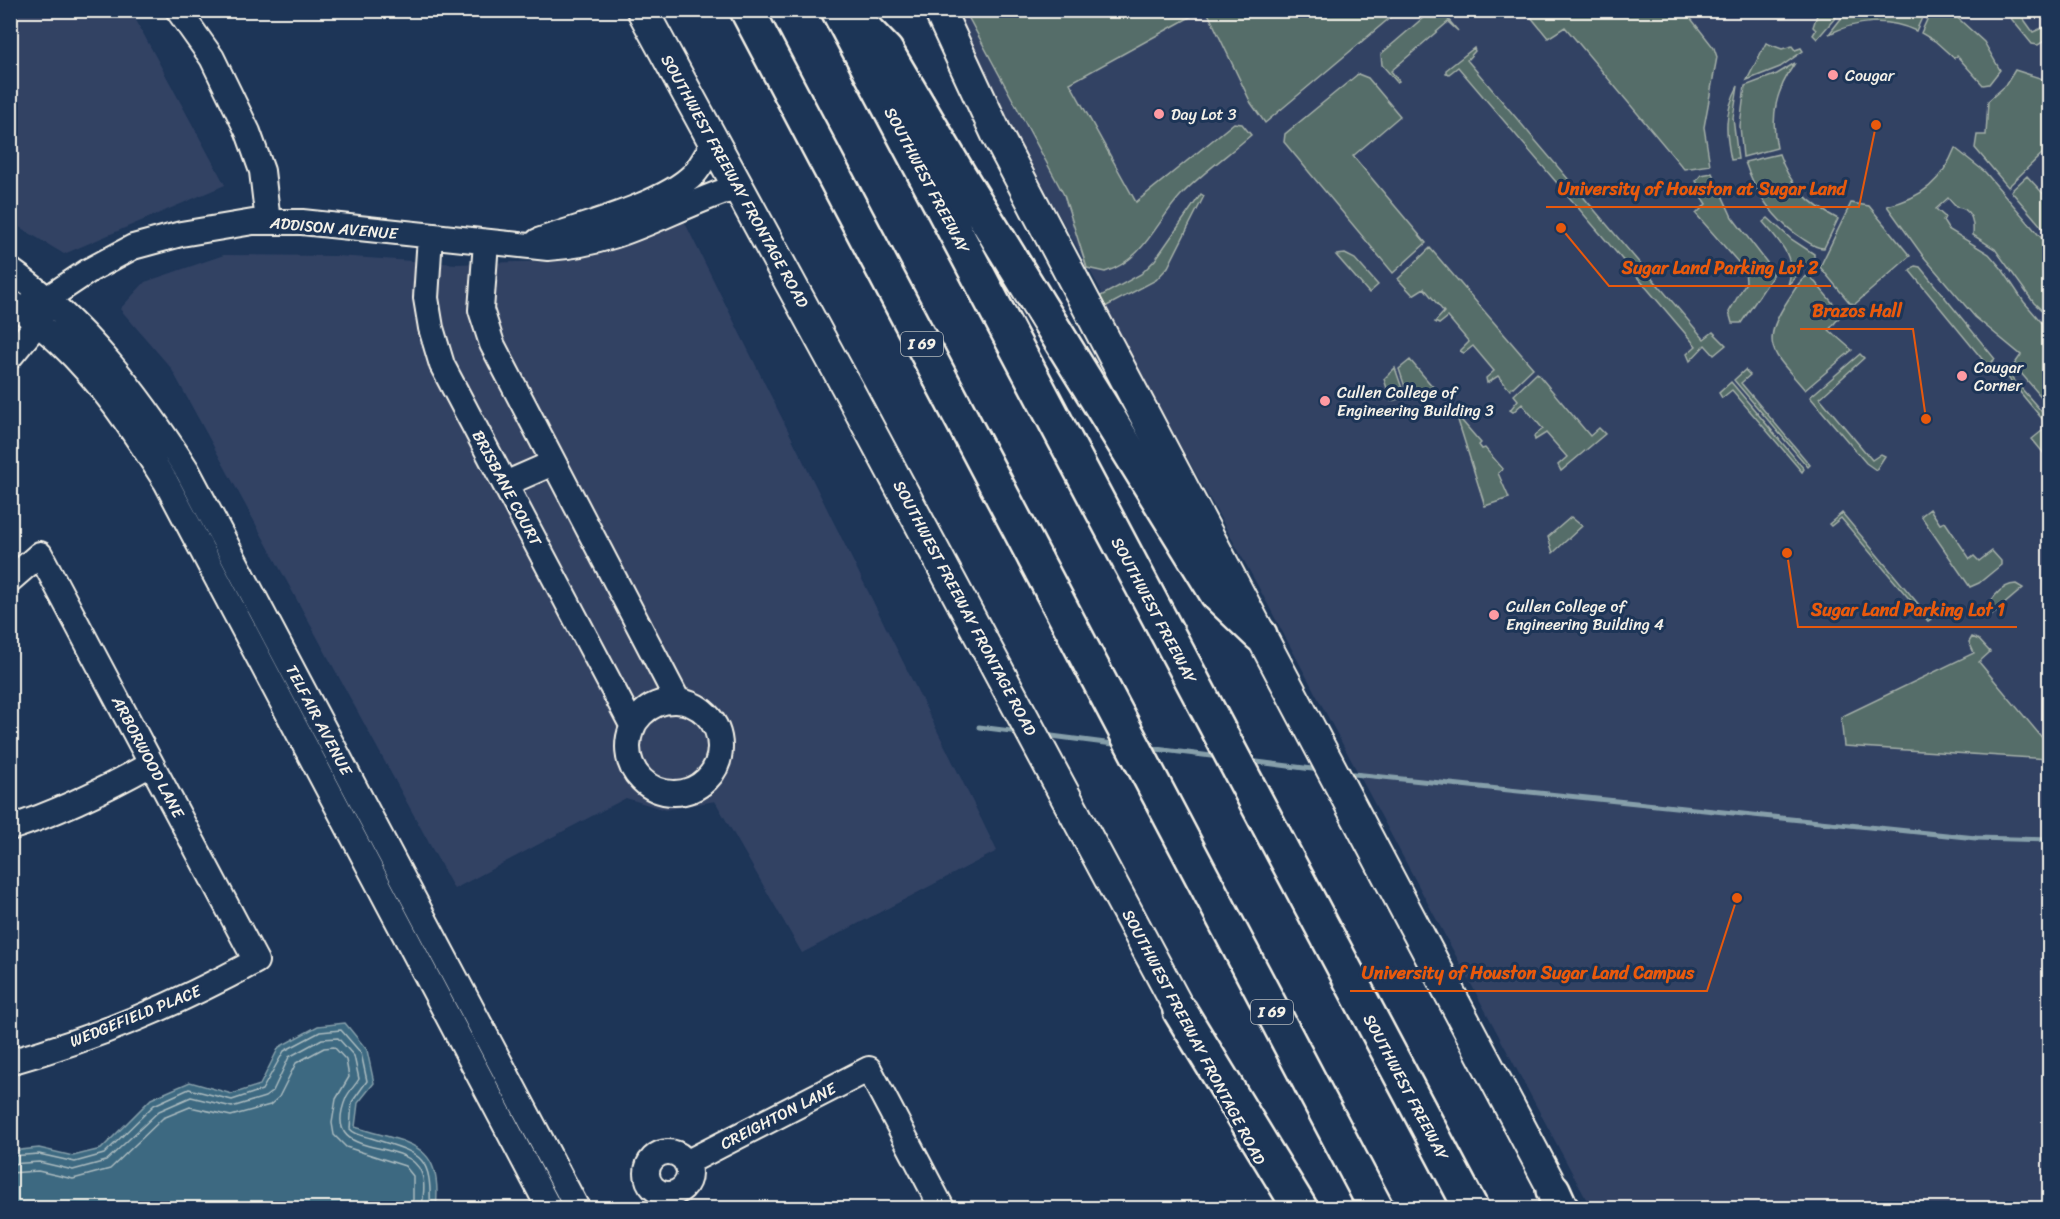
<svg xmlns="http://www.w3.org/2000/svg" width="2060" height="1219" font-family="Sriracha,sans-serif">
<rect width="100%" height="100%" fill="#1d3557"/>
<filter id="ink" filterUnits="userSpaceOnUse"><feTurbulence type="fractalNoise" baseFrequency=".0167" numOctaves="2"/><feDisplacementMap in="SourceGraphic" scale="12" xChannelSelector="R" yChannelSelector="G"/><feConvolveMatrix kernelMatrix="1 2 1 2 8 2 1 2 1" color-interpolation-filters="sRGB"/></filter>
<g filter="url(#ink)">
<path fill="#324264" d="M10,11H131L225,185L64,254L11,222Z
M958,11H2049V1208H1591L1259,588L1109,316L1099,287L1017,139Z
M683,219L997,851L802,953L715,801L665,810L626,798L454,889L171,368L120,309L145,282L224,255L337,256L457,264L551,261Z"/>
<path fill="#546d69" stroke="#a4afa8" stroke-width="1.5" d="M965,11H1201L1070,83L1136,202L1234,123L1242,124L1251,135C1228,155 1202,173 1181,195C1156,222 1144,260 1105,272L1087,268L1064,195Z
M1207,11H1398L1265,123L1251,103Z
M1431,11H1441L1458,31L1448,22L1391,71L1399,81L1397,82L1382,65L1381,54Z
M1526,11H1685L1714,48L1717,57L1704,127L1710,165L1684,169L1565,27L1548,38Z
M1813,11H1841L1817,39L1813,35L1816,30L1813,27L1817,15Z
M1847,11V10L1925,11L1916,31C1887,17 1856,21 1829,34Z
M1931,11H1950L1984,42L2000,70L1989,84L1983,85L1957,56L1954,58L1935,41L1921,33Z
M2018,11L2033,32L2049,25V38L2038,45L2032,44L2009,16Z
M1766,43L1782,49L1792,46L1795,50L1801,48L1803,51L1780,67L1747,80Z
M1474,48L1475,51L1467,60L1704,339L1713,332L1726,345L1714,355L1705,345L1690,361L1687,354L1696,346L1458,67L1449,74L1446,73V70Z
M1795,63C1776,90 1770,116 1777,148L1743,157L1740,126L1745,86L1777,74Z
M2015,70L2049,81V147L2008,187L1975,148L1977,135H1986L1988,101L2005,86Z
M1358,74L1368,78L1400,116L1353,156L1426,243L1393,273L1284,142L1285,134Z
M1738,86L1733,118L1738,159L1731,160C1726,135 1723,114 1738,86Z
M1955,148L1985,172L2049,247V317L2034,303L1995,249L1973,235C1974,222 1972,208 1956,207L1948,198L1936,209L1945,217L1943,221L1948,229L1989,254L2002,269L2024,302L2049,331V406L2014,365L2021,355L1975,317L1923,256L1887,206C1922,198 1942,181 1955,148Z
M1779,154C1790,186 1809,204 1838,219L1824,248C1817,249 1809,243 1803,239C1775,221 1756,194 1745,162Z
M1712,173L1732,217L1772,269V277L1741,323H1732L1729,312L1746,282L1745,270L1696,214L1706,204L1702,198L1706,194L1696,181L1701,175Z
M2027,176L2049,200V231L2047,233L2011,191Z
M1201,194L1204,196L1168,267L1156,280L1105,307L1099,297L1141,274L1155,260Z
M1851,203L1869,206L1910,256L1855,304L1850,303L1820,267Z
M1768,218L1791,239L1814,254V257L1788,285C1797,258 1780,242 1763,222Z
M1430,248L1533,368L1510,390L1498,376L1487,383L1486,378L1494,371L1473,346L1464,353L1460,351L1469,342L1448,317L1439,324L1435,322L1444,312L1424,288L1413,295L1398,279Z
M1345,254L1355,259L1378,285L1369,293L1336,255Z
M1915,266L1920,267L1995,359L1987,365L1910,271Z
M1809,275L1842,314L1829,330L1852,350L1805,390C1774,353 1758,346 1788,300C1794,291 1800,279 1809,275Z
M1860,354L1864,358L1820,398L1872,460L1881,454L1885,456L1876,470L1866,463L1810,397Z
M1410,360L1433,387L1408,396L1399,369Z
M1395,368L1405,397L1391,401L1384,379Z
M1745,370L1750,375L1741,383L1810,465L1808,467L1734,380Z
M2007,372L2049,420V460L2032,439L2048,426L2005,374Z
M1537,373L1590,436L1599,428L1605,434L1561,471L1558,465L1567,457L1546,433L1535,440L1534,436L1543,429L1522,404L1513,412L1510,410L1518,400L1514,395Z
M1731,382L1804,469L1802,472L1732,390L1722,398L1719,393Z
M1456,414L1481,443L1479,445L1482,449L1485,448L1503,469L1498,473L1509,498L1485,506Z
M1930,509L1940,524L1945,522L1970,559L1974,556L1979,561L1992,551L2001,561V565L1979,583L1970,587L1921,516Z
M1842,513L1931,619L1928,621L1841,518L1831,526L1829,524Z
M1571,517L1582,526L1553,553L1548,537Z
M2016,584L2023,588L1989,617C1984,603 2002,584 2016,584Z
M1972,637L1979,640L1990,652L1979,662L2049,746V759L1844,746L1841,717L1974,653L1969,642Z"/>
<path fill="#3d6981" stroke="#869faa" stroke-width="1.5" d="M345,1023L367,1050L374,1083L358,1103L355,1127C406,1144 444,1140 436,1208H11V1151L39,1148L73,1156L101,1149L151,1099L190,1082L232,1094L260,1085L279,1047L318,1026Z"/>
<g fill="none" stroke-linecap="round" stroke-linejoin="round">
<path stroke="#abbbbf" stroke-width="1.5" d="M10,1156L39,1154L75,1162L104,1154L154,1105L189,1089L232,1100L262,1090L284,1051L320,1032L341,1030L361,1053L367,1081L352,1102L350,1129C355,1135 364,1136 371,1138C420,1154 432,1153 430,1208
M10,1164L39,1162L73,1170L106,1161L159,1111L191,1097L232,1107L265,1097L273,1091L289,1057L322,1039L338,1038L354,1056L359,1079C355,1086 349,1091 346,1098C319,1164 405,1134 421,1172C426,1183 423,1197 422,1208
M10,1173L38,1171L73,1179L110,1169L163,1118L190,1107L231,1116L270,1105L279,1097L296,1063L324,1048L334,1047L346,1060L349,1077L336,1099L332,1123L334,1135L346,1147L405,1166L413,1176V1208"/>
<path stroke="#869faa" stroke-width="5" d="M979,727L1019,732
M1044,735L1121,745
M1148,748L1219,757
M1249,761L1320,770
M1344,773L1976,838L2050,840"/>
<defs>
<path id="minor" d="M178,10L212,58L248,132L262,171L268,222
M430,236L426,298L431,328L442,365L633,727
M538,241C580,226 664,205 694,174C702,165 708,152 714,143
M486,242L481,310L492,344L678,701
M10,270C85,323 138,394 187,470L577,1208
M10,301C27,315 44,328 60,343C103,383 135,434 166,482L549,1208
M32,303L48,298L90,270L133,247L181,234L253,222H302L548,248C618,244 659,215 722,192L739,189
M10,357L37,324L44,309
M505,484L553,463
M10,580L40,554L256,961C175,1005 99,1037 10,1062
M628 747a46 46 0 1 1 92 0a46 46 0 1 1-92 0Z
M10,828C60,812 106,789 151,764
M647 1173a21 21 0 1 1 42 0a21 21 0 1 1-42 0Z
M686,1163L869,1069L942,1208"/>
<path id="major" d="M642,10L849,391L1192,1033
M939,10L998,137L1563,1208"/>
<path id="highway" d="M747,10L1376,1208
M838,10L1471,1208
M854,18L886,51L959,175L1217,594L1260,635
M1180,1011L1300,1208
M1553,1190L1561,1208"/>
</defs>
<use href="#minor" stroke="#f4f1e8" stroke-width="28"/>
<use href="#major" stroke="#f4f1e8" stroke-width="34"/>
<use href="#highway" stroke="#f4f1e8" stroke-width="38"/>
<use href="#minor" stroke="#1d3557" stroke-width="24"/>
<use href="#major" stroke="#1d3557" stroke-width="30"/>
<use href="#highway" stroke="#1d3557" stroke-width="33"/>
</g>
</g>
<g fill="#ff9aa2" stroke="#1d3557" stroke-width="2">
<circle cx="1833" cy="75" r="6"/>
<circle cx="1159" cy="114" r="6"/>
<circle cx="1962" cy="376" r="6"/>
<circle cx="1325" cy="401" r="6"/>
<circle cx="1494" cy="615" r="6"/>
</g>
<g text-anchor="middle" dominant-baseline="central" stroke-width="6" stroke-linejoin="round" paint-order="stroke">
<g fill="#1d3557" stroke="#b4b9bc" stroke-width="1.5">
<rect x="901" y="332" width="42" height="24" rx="4.5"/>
<rect x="1251" y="1000" width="42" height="24" rx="4.5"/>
</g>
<g font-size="15" font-weight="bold" fill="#f4f1e8">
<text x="922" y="344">I 69</text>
<text x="1272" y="1012">I 69</text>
</g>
<g font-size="16" fill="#f4f1e8" stroke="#1d3557" text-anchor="start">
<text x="1845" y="75">Cougar</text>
<text x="1171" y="114">Day Lot 3</text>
<text x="1974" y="367">Cougar<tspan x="1974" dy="18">Corner</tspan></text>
<text x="1337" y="392">Cullen College of<tspan x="1337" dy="18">Engineering Building 3</tspan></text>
<text x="1506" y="606">Cullen College of<tspan x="1506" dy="18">Engineering Building 4</tspan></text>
</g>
<g font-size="16" fill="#f4f1e8" stroke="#1d3557">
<text transform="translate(927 180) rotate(62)">SOUTHWEST FREEWAY</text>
<text transform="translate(735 181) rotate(61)">SOUTHWEST FREEWAY FRONTAGE ROAD</text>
<text transform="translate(334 228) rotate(5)">ADDISON AVENUE</text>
<text transform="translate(507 488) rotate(62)">BRISBANE COURT</text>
<text transform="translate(965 608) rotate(62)">SOUTHWEST FREEWAY FRONTAGE ROAD</text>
<text transform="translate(1154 610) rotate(62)">SOUTHWEST FREEWAY</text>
<text transform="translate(319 720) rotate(62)">TELFAIR AVENUE</text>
<text transform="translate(148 757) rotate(62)">ARBORWOOD LANE</text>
<text transform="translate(135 1016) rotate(-22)">WEDGEFIELD PLACE</text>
<text transform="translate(1194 1037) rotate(62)">SOUTHWEST FREEWAY FRONTAGE ROAD</text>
<text transform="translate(1406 1087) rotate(62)">SOUTHWEST FREEWAY</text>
<text transform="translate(778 1116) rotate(-27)">CREIGHTON LANE</text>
</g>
</g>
<path fill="none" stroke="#e8590c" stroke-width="2" d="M1876 125L1859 207H1546M1561 228L1609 286H1831M1926 419L1913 329H1800M1787 553L1798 627H2017M1737 898L1707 991H1350"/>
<g fill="#e8590c" stroke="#1d3557" stroke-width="2">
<circle cx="1876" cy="125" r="6"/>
<circle cx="1561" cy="228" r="6"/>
<circle cx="1926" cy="419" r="6"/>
<circle cx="1787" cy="553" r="6"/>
<circle cx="1737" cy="898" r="6"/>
</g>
<g font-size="18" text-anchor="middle" font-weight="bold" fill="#e8590c" stroke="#1d3557" stroke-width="6" stroke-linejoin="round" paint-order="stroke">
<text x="1702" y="195">University of Houston at Sugar Land</text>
<text x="1720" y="274">Sugar Land Parking Lot 2</text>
<text x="1857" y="317">Brazos Hall</text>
<text x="1908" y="616">Sugar Land Parking Lot 1</text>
<text x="1528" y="979">University of Houston Sugar Land Campus</text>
</g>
<rect width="2060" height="1219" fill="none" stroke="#1d3557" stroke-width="36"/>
<rect x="18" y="18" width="2024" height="1183" fill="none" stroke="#f4f1e8" stroke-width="2" filter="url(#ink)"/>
</svg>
